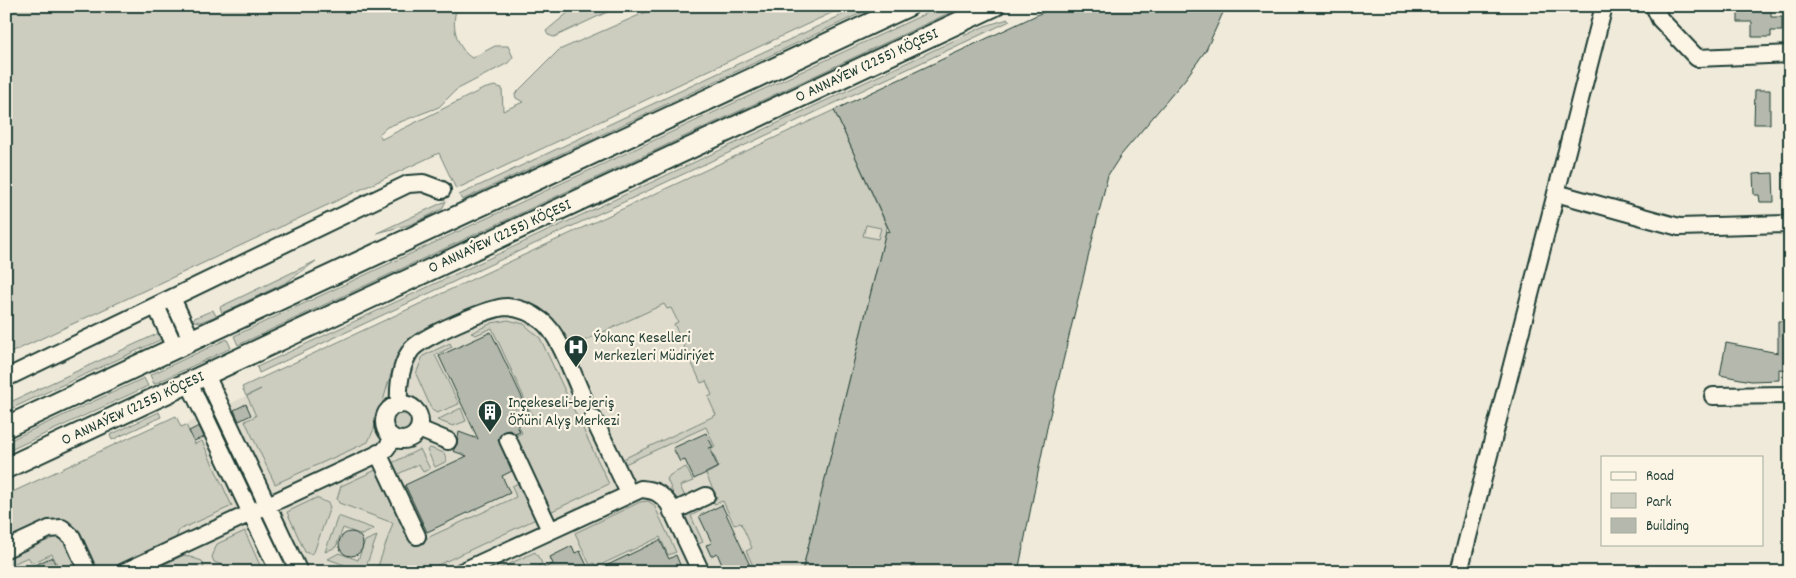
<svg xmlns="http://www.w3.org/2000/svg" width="1796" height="578" font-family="Dekko,sans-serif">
<rect width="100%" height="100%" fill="#efeada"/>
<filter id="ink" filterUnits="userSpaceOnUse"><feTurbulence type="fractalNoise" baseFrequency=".02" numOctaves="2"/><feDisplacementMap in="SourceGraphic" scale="10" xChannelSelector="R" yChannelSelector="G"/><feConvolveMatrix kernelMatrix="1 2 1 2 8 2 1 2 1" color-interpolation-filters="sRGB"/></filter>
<g filter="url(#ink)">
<path fill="#dedbcc" d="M831,124L881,228L795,572H6V508Z"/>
<path fill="#cccdbf" stroke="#76857a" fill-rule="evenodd" d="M6,6H488L456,11C451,26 458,50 472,58L495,46H508L513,57L508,63L456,90L439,107L387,127L379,134L382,139L483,89L495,86L502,88L503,111L523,102L516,98L515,94L559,50L660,6H846L456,189L439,153L6,355Z
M576,6H620L554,37L548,35L546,31Z
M861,6H876L462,200L459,195Z
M942,6H964L238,345L234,336Z
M1008,19L1010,21L259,373L257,367L985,26Z
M834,110L887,227L802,572H756L746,551L752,548L741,523L734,525L723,501L714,504L713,500L717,498L706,474L719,467L711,449L715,447L706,427L625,464L623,459L716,415L708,397L712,395L706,381L701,383L674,324L678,322L671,308L667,309L664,304L569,348C535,279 501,296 444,323C432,329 411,334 404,345C386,374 384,412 368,442L275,484L245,421L256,416L247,396L261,389L246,396L242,387ZM866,225L881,228L878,239L863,236Z
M446,201L442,209L412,224L377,233Z
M316,261L287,282L222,313L220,307Z
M213,310L216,316L200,322L190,320Z
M508,320L524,324L540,338L609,484L548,513L512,437L522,433L517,422L532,415L492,328L476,335L471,333L492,323Z
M159,333L162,339L6,411V404Z
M227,339L231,348L154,384L150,375Z
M450,343L452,347L435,355L459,404L437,413L432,410L416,374L423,356Z
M144,378L148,386L6,452V442Z
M461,408L466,421L453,426L437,420Z
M159,412L161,417L112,440L110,435Z
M392 423a10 10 0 1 1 20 0a10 10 0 1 1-20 0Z
M176,416L181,427L186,425L195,444L202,441L232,506L179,530L175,541L108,572H96L75,528L63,520L48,522L6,541V495Z
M225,430L259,503L254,505L220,432Z
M430,448L444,453L447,461L435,467L427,450Z
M420,449L430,469L423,472L419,464L396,475L390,464Z
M686,467L693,481L680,486L686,499L677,503L667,479L670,475Z
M378,469L414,544L516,497L512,486L521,482L538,518L423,572H376L393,523L339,503L337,499L341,486Z
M316,498L328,503L330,507L314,552L310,554L305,552L287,512Z
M648,501L654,505L676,552L668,555L660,537L596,567L594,563L590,565L575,533L640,502Z
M700,507L702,510L691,516L703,542L696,545L683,516Z
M264,514L292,572H286L260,516Z
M338,516L374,529L362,535L343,528L336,547L325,552Z
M245,531V532L263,572H242L214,562L212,557L217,544Z
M56,534L63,535L81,572H61L52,554L32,563L28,557L6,567V557Z
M377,536L364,572L328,559L339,553L358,560L365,541Z
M535,552L542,563L533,572H492Z
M184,555L202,561L204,566L202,572H148Z"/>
<path fill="#b5b9ad" stroke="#1f3d34" d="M1056,6H1226L1206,50L1186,78L1121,155L1108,175L1048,423L1018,572H802L886,231L890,232L834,110Z
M1738,6H1771V17H1782V31H1771V37H1752V22H1738Z
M1755,90H1770V124H1754Z
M1773,173L1774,202H1760L1759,195H1754L1753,174Z
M1778,321H1790V370L1779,369V380L1751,381L1720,375L1726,343L1778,353Z
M491,332L529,412L514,418L520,432L515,434L509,430L504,431L498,439L512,471L502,476L510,493L427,532L405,485L467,456L453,451L457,444L459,432L478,439L439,356Z
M246,404L251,415L239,421L234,410Z
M199,426L204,437L194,441L189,431Z
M706,433L713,447L709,448L718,467L694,479L685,460L680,462L673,448Z
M722,505L753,572H725L717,553L711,556L706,545L712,543L699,516Z
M339 544a12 12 0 1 1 24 0a12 12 0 1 1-24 0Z
M660,540L669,559L676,555L683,572H593Z
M572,546L575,553L580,551L590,572H535L553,564L550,557Z
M52,557L59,572H20Z"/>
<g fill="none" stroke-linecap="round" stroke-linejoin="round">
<defs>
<path id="minor" d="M1654,6L1660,19L1697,58L1790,54
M1556,193L1679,227L1790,224
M172,298L192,341
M156,306L175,348
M206,375L299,572
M6,378L408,184L423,183L442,190
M189,383L279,572
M1713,396L1790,395
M384 422a18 18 0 1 1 36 0a18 18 0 1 1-36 0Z
M399,405C398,386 400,366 411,350C421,337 490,307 507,307C520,308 532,313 542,321C560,335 573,376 583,397
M593,418L629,493
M419,429L448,441
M508,440L550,530
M378,453L417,536
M672,512L706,496
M6,549L49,529L62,528L72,537L88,572
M124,572L384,451L394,438
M461,572L641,489C655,490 660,493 669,504L701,572
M1459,572L1604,6"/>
<path id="major" d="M6,427L908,6
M6,468L994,6"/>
</defs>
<use href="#minor" stroke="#1f3d34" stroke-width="20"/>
<use href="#major" stroke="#1f3d34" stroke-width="24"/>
<use href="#minor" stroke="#fcf5e5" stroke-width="16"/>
<use href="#major" stroke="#fcf5e5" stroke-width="20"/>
</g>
</g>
<defs>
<symbol id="hospital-pin" viewBox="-11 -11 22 30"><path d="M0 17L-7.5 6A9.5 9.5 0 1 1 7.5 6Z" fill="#1f3d34" stroke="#fcf5e5"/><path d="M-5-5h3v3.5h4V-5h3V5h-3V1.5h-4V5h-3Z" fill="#fff"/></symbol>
<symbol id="building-pin" viewBox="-11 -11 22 30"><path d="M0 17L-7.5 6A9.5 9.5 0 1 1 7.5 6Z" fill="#1f3d34" stroke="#fcf5e5"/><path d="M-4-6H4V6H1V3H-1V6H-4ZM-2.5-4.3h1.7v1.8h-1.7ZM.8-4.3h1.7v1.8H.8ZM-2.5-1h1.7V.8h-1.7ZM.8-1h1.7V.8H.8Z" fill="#fff"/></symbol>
</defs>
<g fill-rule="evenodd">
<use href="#hospital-pin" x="562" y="333" width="28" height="38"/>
<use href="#building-pin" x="476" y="398" width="28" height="38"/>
</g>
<g text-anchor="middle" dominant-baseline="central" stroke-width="4.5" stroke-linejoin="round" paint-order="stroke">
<g font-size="16" fill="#1f3d34" stroke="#fcf5e5">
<text transform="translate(867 66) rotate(-25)">O ANNAÝEW (2255) KÖÇESI</text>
<text transform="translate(500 237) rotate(-25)">O ANNAÝEW (2255) KÖÇESI</text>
<text transform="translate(133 409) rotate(-25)">O ANNAÝEW (2255) KÖÇESI</text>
</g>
<g font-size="16" fill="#1f3d34" stroke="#fcf5e5" text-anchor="start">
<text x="594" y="338">Ýokanç Keselleri<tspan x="594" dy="18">Merkezleri Müdiriýet</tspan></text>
<text x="508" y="403">Inçekeseli-bejeriş<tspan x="508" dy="18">Öňüni Alyş Merkezi</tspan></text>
</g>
</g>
<rect width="1796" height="578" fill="none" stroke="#fcf5e5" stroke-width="25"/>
<rect x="12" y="12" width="1771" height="553" fill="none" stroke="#1f3d34" stroke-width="2" filter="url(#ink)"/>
<rect x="1601" y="456" width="162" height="90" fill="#fcf5e5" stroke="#a4ab9e"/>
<rect x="1611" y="472" width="25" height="8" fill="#fcf5e5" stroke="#a4ab9e"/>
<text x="1646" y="480" font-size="15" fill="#1f3d34">Road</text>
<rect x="1611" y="493" width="25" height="15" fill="#cccdbf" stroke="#a4ab9e"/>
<text x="1646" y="506" font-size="15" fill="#1f3d34">Park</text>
<rect x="1611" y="518" width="25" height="15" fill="#b5b9ad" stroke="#a4ab9e"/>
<text x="1646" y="530" font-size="15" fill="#1f3d34">Building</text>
</svg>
